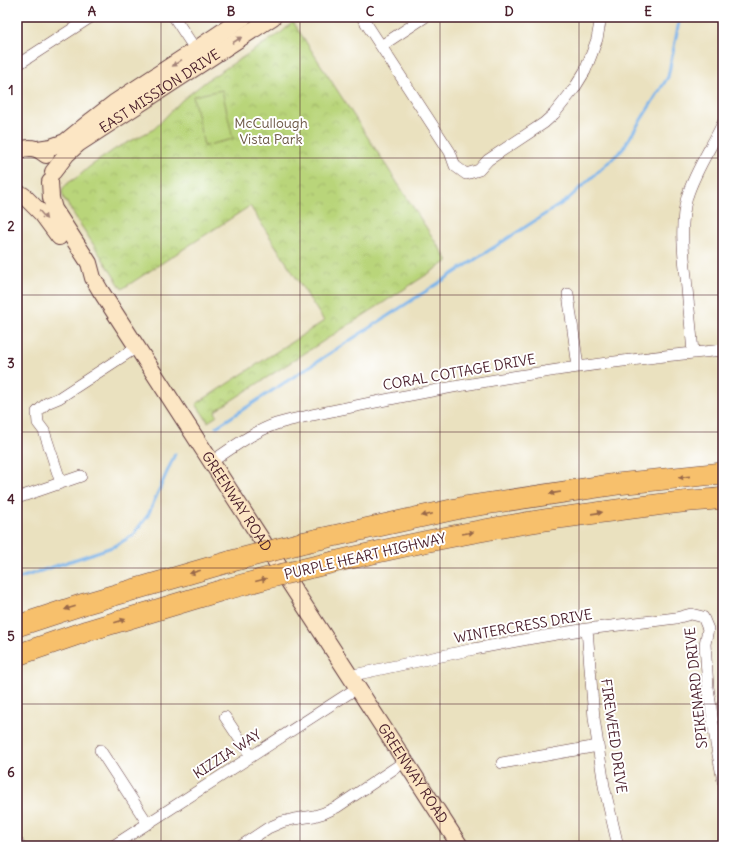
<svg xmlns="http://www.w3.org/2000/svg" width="740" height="863" font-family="Delius,sans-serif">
<defs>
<pattern id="park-crowns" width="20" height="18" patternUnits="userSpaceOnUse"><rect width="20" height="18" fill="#b9d57a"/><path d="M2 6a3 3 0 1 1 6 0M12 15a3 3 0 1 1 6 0" fill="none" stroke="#a1b66a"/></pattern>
</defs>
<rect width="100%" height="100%" fill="#fff"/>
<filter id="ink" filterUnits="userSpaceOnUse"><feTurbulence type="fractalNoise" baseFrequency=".025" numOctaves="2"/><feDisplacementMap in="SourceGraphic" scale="8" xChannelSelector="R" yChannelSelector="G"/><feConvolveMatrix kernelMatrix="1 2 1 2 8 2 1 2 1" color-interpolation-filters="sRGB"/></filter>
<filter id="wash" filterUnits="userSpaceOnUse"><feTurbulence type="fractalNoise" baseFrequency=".012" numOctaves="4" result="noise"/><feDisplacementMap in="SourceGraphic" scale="16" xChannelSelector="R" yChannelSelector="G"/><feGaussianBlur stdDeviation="0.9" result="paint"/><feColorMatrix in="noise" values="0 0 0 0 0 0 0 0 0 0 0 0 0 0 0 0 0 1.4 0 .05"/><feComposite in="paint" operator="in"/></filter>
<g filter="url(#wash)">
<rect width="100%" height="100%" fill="#eae1bf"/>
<path fill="url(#park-crowns)" stroke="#827a52" d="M293,22L448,261L215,411L217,416L208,422L196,404L324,321L250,206L122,289L64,199L62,193L63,188L68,183L79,176L89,167L115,149L154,129L182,100L209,79L282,32Z"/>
<path fill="#b9d57a" stroke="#827a52" d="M222,90L233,139L204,146L193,96Z"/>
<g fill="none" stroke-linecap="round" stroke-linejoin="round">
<path stroke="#7ab4eb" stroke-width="3" d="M216,427L567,200L622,150L668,77L680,17
M17,579L115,546L133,535L148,515L175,454"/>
</g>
</g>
<g filter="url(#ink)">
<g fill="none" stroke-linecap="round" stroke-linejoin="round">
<defs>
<path id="street" d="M174,17L199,55
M362,17L450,152L455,166L466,174L479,170L488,160L544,123L554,114L574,89L585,71L592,53L597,39L601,17
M381,46L425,17
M17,65L91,17
M568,294L578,367
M693,353C691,327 688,302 686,277C683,251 680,223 687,197C695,171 711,148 723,123
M211,462C232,448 253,432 276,424C288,420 300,418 312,415C341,409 371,403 400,397C507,376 615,360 723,350
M61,483L44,431L38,423L37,412L47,403L59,398L137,347
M17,498L81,476
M587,629L594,718L604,786L618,846
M349,676L474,649L533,638L587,629L676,618L691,614L703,617L708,629L705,644L708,687L716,744L723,781
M225,717L251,756
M100,750L148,824
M502,763L598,746
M17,841L20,846
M113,846L357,688
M241,846L268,828L282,822L294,819L314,816L324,813L337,807L404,762"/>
<g id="secondary">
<path d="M38,149L51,147L65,142L92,120L114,103L195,50L244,17"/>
<path d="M17,151C29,146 36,147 46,155"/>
<path id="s1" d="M53,172L67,154L78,144L273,17"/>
<path id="s2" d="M50,182L51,198L54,209L89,263L93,278L100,290L460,846"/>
<path d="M23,195L42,214L59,237"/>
</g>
<path id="highway" d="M301,543L465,507L617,484L723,473
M334,562C406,545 478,530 551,519C597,513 644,506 690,501C701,500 712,500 723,498
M17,626L84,604L232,561
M17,655L87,631L223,590"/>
</defs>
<use href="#street" stroke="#623c41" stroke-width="12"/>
<use href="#secondary" stroke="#623c41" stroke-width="18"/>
<use href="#highway" stroke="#623c41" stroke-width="22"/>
<use href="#street" stroke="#fff" stroke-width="11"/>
<use href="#secondary" stroke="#fce6c4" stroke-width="16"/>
<use href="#highway" stroke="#f7c06c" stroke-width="21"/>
<defs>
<path id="highway-bridge" d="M232,561L301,543
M223,590L275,576L334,562"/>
</defs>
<use href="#highway-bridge" stroke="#623c41" stroke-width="22" stroke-linecap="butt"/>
<use href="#highway-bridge" stroke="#f7c06c" stroke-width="21"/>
</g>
<defs><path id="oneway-solid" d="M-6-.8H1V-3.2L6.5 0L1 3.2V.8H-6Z"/></defs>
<g fill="#a38278">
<use href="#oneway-solid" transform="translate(237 40) rotate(-33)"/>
<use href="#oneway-solid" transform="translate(177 63) rotate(146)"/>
<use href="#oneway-solid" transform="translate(43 215) rotate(49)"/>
</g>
<g fill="#986748">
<use href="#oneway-solid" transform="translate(684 477) rotate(174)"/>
<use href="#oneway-solid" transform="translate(555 493) rotate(171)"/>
<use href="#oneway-solid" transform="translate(597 513) rotate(-8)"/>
<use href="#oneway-solid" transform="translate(427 515) rotate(168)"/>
<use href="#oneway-solid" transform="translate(468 533) rotate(-10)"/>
<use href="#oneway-solid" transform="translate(195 572) rotate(164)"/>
<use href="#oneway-solid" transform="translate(261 580) rotate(-15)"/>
<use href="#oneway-solid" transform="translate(70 608) rotate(162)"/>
<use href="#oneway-solid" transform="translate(120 621) rotate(-17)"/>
</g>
</g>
<path fill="none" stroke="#4a1f2b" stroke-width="1" stroke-opacity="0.55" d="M161,17V846M300,17V846M440,17V846M579,17V846M17,158H723M17,295H723M17,432H723M17,568H723M17,704H723"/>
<g text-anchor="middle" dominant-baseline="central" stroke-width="4" stroke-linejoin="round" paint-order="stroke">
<g font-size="14" fill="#4a1f2b" stroke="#fff">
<text stroke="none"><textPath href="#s1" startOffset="135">EAST MISSION DRIVE</textPath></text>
<text transform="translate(459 372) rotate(-10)">CORAL COTTAGE DRIVE</text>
<text stroke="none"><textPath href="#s2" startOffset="373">GREENWAY ROAD</textPath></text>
<text transform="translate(365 556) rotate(-13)">PURPLE HEART HIGHWAY</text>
<text transform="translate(523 626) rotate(-10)">WINTERCRESS DRIVE</text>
<text transform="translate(696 688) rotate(-96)">SPIKENARD DRIVE</text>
<text transform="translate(614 736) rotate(82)">FIREWEED DRIVE</text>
<text transform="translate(227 754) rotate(-33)">KIZZIA WAY</text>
<text stroke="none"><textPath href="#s2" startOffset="697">GREENWAY ROAD</textPath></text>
</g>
<g font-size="14" fill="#6b5643" stroke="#fff">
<text x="271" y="123">McCullough<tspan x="271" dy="16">Vista Park</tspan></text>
</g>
</g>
<rect width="740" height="863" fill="none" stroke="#fff" stroke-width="44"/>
<rect x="22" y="22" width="696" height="819" fill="none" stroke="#4a1f2b" stroke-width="1.5"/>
<g font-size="13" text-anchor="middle" font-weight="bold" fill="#4a1f2b">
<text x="92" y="16">A</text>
<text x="231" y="16">B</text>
<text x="370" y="16">C</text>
<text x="509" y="16">D</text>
<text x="648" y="16">E</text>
<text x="11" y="95">1</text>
<text x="11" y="231">2</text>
<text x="11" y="368">3</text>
<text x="11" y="504">4</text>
<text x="11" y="641">5</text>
<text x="11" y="777">6</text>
</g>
</svg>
